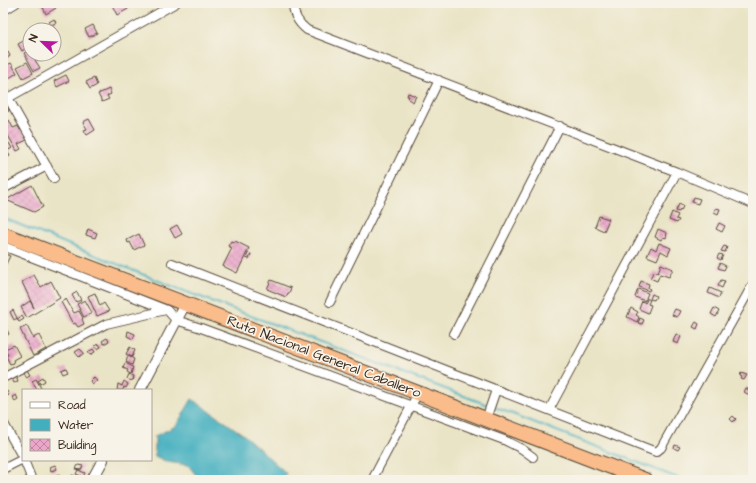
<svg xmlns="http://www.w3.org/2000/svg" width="756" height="483" font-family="'Architects Daughter',sans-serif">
<defs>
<pattern id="building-cross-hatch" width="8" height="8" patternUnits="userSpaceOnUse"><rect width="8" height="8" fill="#eba6ca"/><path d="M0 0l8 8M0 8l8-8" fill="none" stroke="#c087a3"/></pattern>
</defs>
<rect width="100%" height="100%" fill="#f7f3e8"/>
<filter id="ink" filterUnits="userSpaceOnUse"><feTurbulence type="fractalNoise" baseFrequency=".025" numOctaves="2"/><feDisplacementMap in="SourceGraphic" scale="8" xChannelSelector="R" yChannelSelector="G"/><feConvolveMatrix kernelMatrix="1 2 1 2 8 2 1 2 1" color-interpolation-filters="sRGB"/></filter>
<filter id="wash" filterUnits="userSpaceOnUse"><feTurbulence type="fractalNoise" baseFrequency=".012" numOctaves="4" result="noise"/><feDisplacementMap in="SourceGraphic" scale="16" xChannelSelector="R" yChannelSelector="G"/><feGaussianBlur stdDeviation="0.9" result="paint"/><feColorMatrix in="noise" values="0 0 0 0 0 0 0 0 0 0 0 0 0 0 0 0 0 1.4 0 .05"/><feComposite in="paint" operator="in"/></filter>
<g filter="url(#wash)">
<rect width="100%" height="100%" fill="#eae4c6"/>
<path fill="#42afbf" stroke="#3e6c6e" d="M192,399L244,435L286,473L283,480H200L188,465L167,462L155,456V436L176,426Z"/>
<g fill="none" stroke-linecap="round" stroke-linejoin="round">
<path stroke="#42afbf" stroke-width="2" d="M3,218L174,287L488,405
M492,406L683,480"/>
</g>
<g id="blocks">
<path fill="url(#building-cross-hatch)" d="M41,3H60L55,6L56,8L46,14Z
M111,3H125L128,9L117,15Z
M54,19L56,23L51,25L49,22Z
M93,25L97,33L89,37L85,29Z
M30,33V46L22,51L18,44L29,38L28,34Z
M30,50V54H37L39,58L35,60L40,68L34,71L24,53Z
M8,52L10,56L3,61V54Z
M39,54H48L41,57Z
M27,62L33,73L23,78L17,67Z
M11,63L17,73L9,78L3,67Z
M66,75L69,81L57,87L54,81Z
M94,78L97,85L90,89L86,82Z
M109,89L111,94L107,96L109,99L102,102L98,94Z
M408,93L416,96L413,102L408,99L409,96H407Z
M6,105L9,111L4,113L3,107Z
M89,119L95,130L87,135L84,130L87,129L83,122Z
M9,120L13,128L18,126L20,130H22L27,140L18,144L21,149L17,151L3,127V123Z
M9,143L12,148L7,151L10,156L6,158L3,153V146Z
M32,185L43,207L34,212L6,200Z
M694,197L700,199L698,204L692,202Z
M679,204L683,206L681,211L680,210L679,212L676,211Z
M716,208L720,209L718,214L714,212Z
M672,212L678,215L676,219L679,220L677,223L669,220Z
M599,216L609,219L604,231L595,227Z
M719,223L725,226L722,232L716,229Z
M177,225L182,234L175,238L170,229Z
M88,229L97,233L95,238L86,235Z
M658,229L667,233L666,238L663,237L661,240L655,237Z
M139,234L144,245L134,250L130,242L128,243L127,240Z
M231,241L234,243L235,241L249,248L237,273L223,266L232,248L228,246Z
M659,243L671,248L668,255L661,251L657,260L647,256L651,247L656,250Z
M724,246L727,247L725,252L721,251Z
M3,253L10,256L3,270Z
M248,253L251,254L249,259L246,258Z
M719,254L723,255L721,260L717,258Z
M720,263L726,266L724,270L718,268Z
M661,264L673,269L669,277L660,274L657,281L650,278L654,271L658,273Z
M34,275L41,287L51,281L60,298L27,318L21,307L30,301L34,308L22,282Z
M271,280L291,288L289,293H288L286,297L267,289Z
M721,280L725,281L722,288L718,286Z
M641,281L649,284L648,288L650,289L649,291L639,287Z
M710,288L721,293L719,298L708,293Z
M638,289L648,293L646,298L650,300L648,304L651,305L648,313L639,309L642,301L645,303L647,300L645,299V301L635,297Z
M77,292L81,300L76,302L72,295Z
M95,293L100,306L104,303L109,311L97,316L88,296Z
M652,294L656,296L654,300L650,299Z
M66,299L74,313L79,311L83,318L82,319L84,324L78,327L75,323L73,324L61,302Z
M85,300L92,313L84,317L77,304Z
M631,308L638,312L636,315L639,317L637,322L627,317Z
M714,308L719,311L716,317L711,314Z
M675,309L680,311L677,317L672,315Z
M13,310L17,318L14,320L10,312Z
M22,316L24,319L19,322L17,319Z
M640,318L644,320L642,324L638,323Z
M696,322L699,324L697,329L693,327Z
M27,326L33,338L39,335L46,349L33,356L20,329Z
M7,330L9,334L3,338V332Z
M128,331L135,334L133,339L127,336Z
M676,334L681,336L678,344L673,342Z
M107,338L109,341L104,344L102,341Z
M99,344L101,347L97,349L95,346Z
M14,345L20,356L13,360L14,363L10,364L6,356L8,355L5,349Z
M130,347L135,350L132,357L126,354Z
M80,349L84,353L79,357L75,352Z
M93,349L95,352L90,355L88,352Z
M128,356L134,359L132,365L126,362Z
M125,363L133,367L131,374L127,372L128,370L123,368Z
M66,368L68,372L63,374L61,370Z
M27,370L30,375L26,377L24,372Z
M741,373L747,375L744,380L741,379L742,377L740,376Z
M129,374L133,376L132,381L127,379Z
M16,376L18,381L14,383L12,379Z
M43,377L45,381L40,384L38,380Z
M94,377L97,380L92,384L90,381Z
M36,379L41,388L37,390L32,381Z
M124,381L128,384L126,388L124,387L123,390H117L118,384L122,386Z
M746,388L753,392L751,396L744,392Z
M7,391L9,395L3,398V393Z
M16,395L18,399L15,401L12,397Z
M733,416L736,419L733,422L730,419Z
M675,445L680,447L678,450L674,448Z
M55,465L57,469L51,471L50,467Z
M78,465L83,466L81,470L76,469Z
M78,470L85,473L83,477L76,474Z
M59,474L61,479L52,480L51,477Z
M72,475L80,478L79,480H71Z"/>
</g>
</g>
<g filter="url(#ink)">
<use href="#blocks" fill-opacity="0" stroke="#554637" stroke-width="1"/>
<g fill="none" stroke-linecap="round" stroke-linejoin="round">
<defs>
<path id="minor" d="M293,3C293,15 298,23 307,30L677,172L753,204
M3,11L16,3
M3,89L54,179
M3,101L176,3
M3,189L47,166
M3,246L167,310L176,320L201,328L504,440L522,449L533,457
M172,263L656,452L661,448L753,284
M330,302L439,80
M454,334L560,126
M3,378L106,324L166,310
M549,410L677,172
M486,419L496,390
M3,422L23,458
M24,460L32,480
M3,469L23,459
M372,480L418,393"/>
<path id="tertiary" d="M140,390L185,304
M92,480L103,460"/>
<path id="trunk" d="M3,234L645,480"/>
</defs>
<use href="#minor" stroke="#554637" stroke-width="10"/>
<use href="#tertiary" stroke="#554637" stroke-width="12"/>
<use href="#trunk" stroke="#554637" stroke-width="16"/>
<use href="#minor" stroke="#fff" stroke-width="8"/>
<use href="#tertiary" stroke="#fff" stroke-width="10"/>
<use href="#trunk" stroke="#f9bc8a" stroke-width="14"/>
</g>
</g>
<g text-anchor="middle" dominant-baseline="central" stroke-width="3.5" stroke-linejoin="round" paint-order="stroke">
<g font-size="14" fill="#3b2a1e" stroke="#f7f3e8">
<text transform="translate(324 357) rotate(21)">Ruta Nacional General Caballero</text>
</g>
</g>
<rect width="756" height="483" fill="none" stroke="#f7f3e8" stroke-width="16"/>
<rect x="22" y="389" width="130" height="72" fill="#f7f3e8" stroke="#aca397"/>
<rect x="30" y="402" width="20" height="6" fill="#ffffff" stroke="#aca397"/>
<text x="58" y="409" font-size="12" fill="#3b2a1e">Road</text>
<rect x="30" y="419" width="20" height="12" fill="#42afbf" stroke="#aca397"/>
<text x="58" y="429" font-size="12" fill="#3b2a1e">Water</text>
<rect x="30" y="439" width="20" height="12" fill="url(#building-cross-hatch)" stroke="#aca397"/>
<text x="58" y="449" font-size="12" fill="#3b2a1e">Building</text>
<g transform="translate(42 42) rotate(293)"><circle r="19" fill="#f7f3e8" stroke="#aca397"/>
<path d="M0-3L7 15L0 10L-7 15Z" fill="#b5179e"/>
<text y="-6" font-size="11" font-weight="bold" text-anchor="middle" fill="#3b2a1e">N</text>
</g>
</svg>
